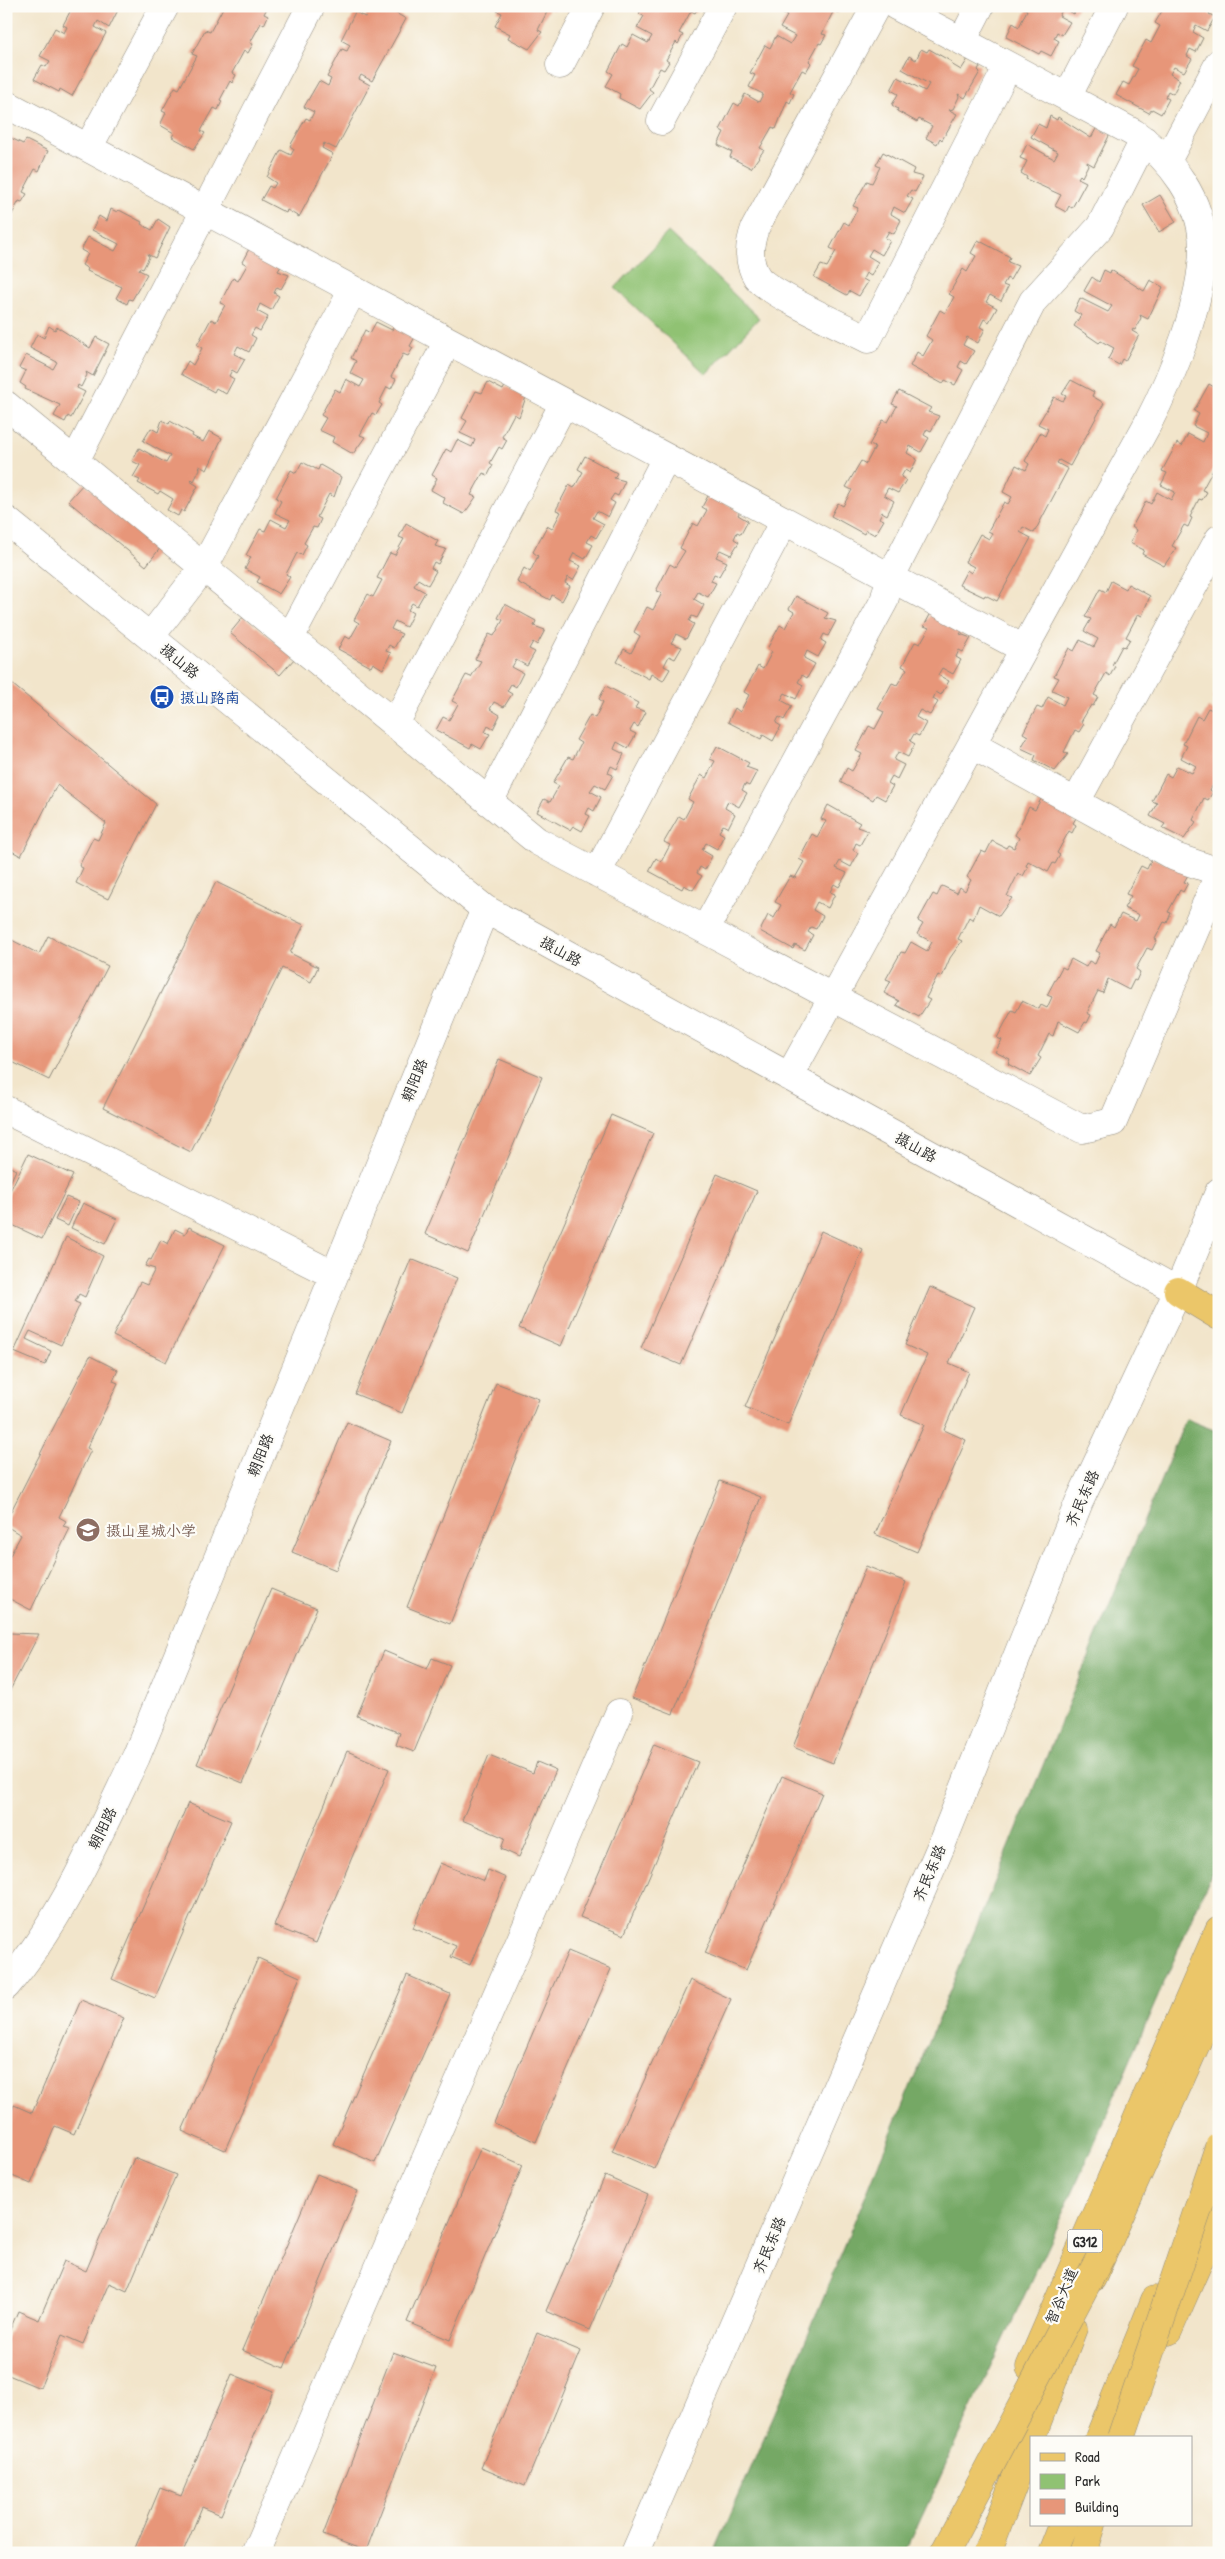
<svg xmlns="http://www.w3.org/2000/svg" width="1225" height="2559" font-family="'Patrick Hand','LXGW WenKai TC',sans-serif">
<rect width="100%" height="100%" fill="#fdfcf7"/>
<filter id="ink" filterUnits="userSpaceOnUse"><feTurbulence type="fractalNoise" baseFrequency=".02" numOctaves="2"/><feDisplacementMap in="SourceGraphic" scale="10" xChannelSelector="R" yChannelSelector="G"/><feConvolveMatrix kernelMatrix="1 2 1 2 8 2 1 2 1" color-interpolation-filters="sRGB"/></filter>
<filter id="wash" filterUnits="userSpaceOnUse"><feTurbulence type="fractalNoise" baseFrequency=".0096" numOctaves="4" result="noise"/><feDisplacementMap in="SourceGraphic" scale="20" xChannelSelector="R" yChannelSelector="G"/><feGaussianBlur stdDeviation="1.12" result="paint"/><feColorMatrix in="noise" values="0 0 0 0 0 0 0 0 0 0 0 0 0 0 0 0 0 1.4 0 .05"/><feComposite in="paint" operator="in"/></filter>
<g filter="url(#wash)">
<rect width="100%" height="100%" fill="#f2e5cb"/>
<path fill="#90c273" stroke="#5e764f" d="M668,232L759,318L706,374L615,288Z"/>
<path fill="#74a865" stroke="#506a48" d="M1186,1419L1219,1432V1856L1084,2167L905,2553H714L792,2373Z"/>
<g id="blocks">
<path fill="#e79679" d="M73,6H120L109,28L98,21L95,27L106,33L72,96L60,89L59,92L34,79L42,65L46,67L50,61L40,56L55,28L64,33L67,27L63,25Z
M224,6H268L264,14L268,16L264,25L261,23L250,43L253,44L248,53L244,51L232,73L236,75L232,83L230,81L220,100L222,101L218,110L214,108L201,131L205,133L194,149L172,137L174,133L160,125L166,113L162,111L175,87L179,89L197,56L192,54L205,30L210,32Z
M365,6H394L396,7L394,12L406,19L372,81L361,75L359,79L370,85L336,149L324,143L322,148L333,154L299,217L287,210L286,213L261,200L269,186L273,188L276,183L267,177L281,150L291,155L294,149L290,146L306,118L310,120L314,112L304,107L319,81L328,86L331,79L327,77L342,49L347,51L350,45L341,40L355,12L365,17L368,11L363,9Z
M500,6H555L553,10L549,8L538,30L542,32L529,49L508,38L510,34L495,26L502,13L497,11Z
M643,6H699L695,13L691,11L679,33L683,35L678,44L676,42L666,60L669,62L664,70L660,68L649,89L653,92L640,109L619,98L620,94L606,86L613,74L608,71L622,44L627,47L633,35L648,43L652,36L637,28L644,16L639,14Z
M786,6H841L838,13L834,10L822,34L826,35L821,44L819,43L809,61L811,63L806,72L802,70L790,92L794,94L790,103L787,101L776,129L772,127L760,148L764,150L751,168L730,157L732,152L718,145L724,132L720,130L734,103L739,106L745,94L759,102L763,94L749,87L755,75L750,73L765,45L770,48L776,36L790,44L795,36L780,28L787,16L782,13Z
M1020,6H1078L1074,14L1063,8L1059,16L1070,22L1062,35L1057,32L1054,38L1059,41L1051,56L1041,51L1039,54L1006,37L1013,23L1019,27L1027,10Z
M1165,6H1219L1217,10L1213,7L1209,14L1215,17L1207,31L1196,25L1193,32L1203,38L1196,52L1190,49L1187,56L1192,59L1184,72L1174,67L1170,74L1180,80L1173,94L1168,91L1165,97L1169,99L1161,114L1152,109L1149,113L1116,95L1123,82L1129,85L1138,69L1132,66L1146,40L1151,43L1160,26L1155,23Z
M921,49L927,52L929,49L952,62L951,64L961,70L968,59L980,66L978,70L980,72L965,98L958,94L959,97L953,109L949,110L957,114L942,140L940,138L937,144L926,138L932,126L919,119L917,122L897,111L898,109L892,105L898,94L891,90L898,77L925,91L929,84L902,69L909,56L916,60Z
M1050,116L1057,120L1058,117L1091,138L1097,127L1110,134L1094,166L1087,162L1088,165L1082,177L1080,175L1078,178L1086,182L1072,208L1069,206L1066,212L1055,206L1061,195L1026,179L1027,177L1021,173L1027,161L1020,158L1027,144L1054,159L1058,152L1031,137L1038,124L1046,128Z
M9,137L23,144L26,140L48,151L39,171L35,169L23,192L27,194L22,202L19,201L9,220L12,221L6,232V142Z
M883,152L914,169L912,174L923,177L915,192L911,190L907,196L913,199L905,213L894,207L891,214L901,220L894,234L889,231L885,238L890,241L882,255L872,249L868,256L878,262L871,276L866,273L863,279L868,282L859,296L850,291L847,295L814,277L821,265L827,267L836,251L830,248L844,222L849,225L858,208L853,206L867,181L872,183L880,167L876,165Z
M1160,195L1176,222L1159,232L1143,205Z
M111,209L117,212L119,210L142,222L141,224L152,230L158,219L170,227L155,258L147,254L149,257L143,269L140,268L139,270L147,274L132,300L129,299L127,304L116,298L122,287L87,271L88,269L82,265L88,254L81,250L88,237L115,251L119,244L92,230L99,216L107,221Z
M978,240L1010,257L1008,262L1018,266L1010,280L1007,278L1003,285L1008,287L1001,301L990,295L986,302L997,308L989,322L984,319L980,327L985,329L978,343L967,337L963,345L974,351L966,364L961,361L958,367L963,370L955,385L945,380L943,384L910,366L917,352L923,356L932,340L926,336L940,310L945,313L954,297L949,294L963,269L967,272L976,256L971,253Z
M249,249L281,266L278,271L289,275L281,289L277,287L274,293L279,296L271,310L260,304L257,311L268,317L260,331L255,328L251,335L256,338L249,352L238,346L234,354L245,359L237,373L232,370L229,376L234,379L226,394L216,388L214,392L181,374L188,361L193,365L202,348L197,345L211,319L216,322L225,305L220,303L233,278L238,281L247,265L242,262Z
M1104,270L1110,273L1111,270L1144,291L1150,280L1163,287L1148,319L1140,315L1141,318L1135,330L1133,329L1132,331L1139,335L1125,361L1122,359L1119,365L1108,359L1114,348L1101,341L1099,343L1074,326L1081,315L1074,311L1080,298L1108,312L1112,306L1084,291L1092,277L1099,282Z
M376,322L392,330L394,326L415,337L410,346L413,348L408,356L403,354L391,377L396,379L391,389L387,387L379,403L382,405L376,415L372,413L360,435L365,437L353,454L332,442L334,437L319,430L326,418L321,415L335,389L340,392L346,379L360,387L364,380L350,373L356,361L351,358L365,330L370,333Z
M49,326L55,330L57,327L90,348L96,337L109,344L93,376L86,372L87,375L81,387L78,385L77,388L85,392L71,418L68,416L65,422L54,416L60,405L25,389L26,387L20,383L26,371L19,368L26,355L53,369L57,362L30,348L37,334L44,338Z
M1219,378V470L1214,468L1202,490L1207,492L1202,500L1199,499L1190,517L1192,518L1188,527L1184,525L1172,546L1176,548L1164,566L1142,554L1144,550L1130,543L1136,530L1132,527L1146,501L1151,504L1157,492L1171,500L1175,492L1161,485L1167,473L1162,471L1177,443L1182,446L1188,434L1203,442L1207,433L1193,426L1199,414L1194,411L1209,384L1214,387Z
M1071,380L1094,392L1092,396L1104,403L1070,466L1059,460L1057,463L1068,469L1034,533L1023,527L1020,532L1031,538L997,601L985,595L984,597L959,585L967,570L971,573L974,567L965,562L980,534L989,539L992,533L988,531L1004,502L1008,504L1012,497L1003,492L1016,465L1026,470L1029,464L1025,461L1040,433L1045,436L1048,429L1038,424L1054,397L1063,401L1066,396L1062,394Z
M488,382L503,390L505,386L526,397L519,417L514,414L502,437L507,440L502,449L499,447L490,463L493,465L488,475L483,473L471,495L476,497L464,514L443,503L445,498L431,490L437,478L432,475L446,449L451,452L457,440L472,447L475,440L460,433L467,421L462,418L476,391L482,393Z
M899,391L931,408L928,412L939,416L931,431L927,429L924,435L929,438L921,452L910,446L907,453L917,459L910,473L905,470L901,477L906,480L898,493L888,488L884,495L894,501L887,515L882,512L879,518L884,520L875,535L866,530L864,534L831,516L838,503L843,506L852,490L846,487L861,461L866,464L875,447L869,445L883,420L888,422L897,406L892,404Z
M162,420L169,424L170,421L193,434L192,436L203,442L209,431L222,438L207,470L199,466L200,469L194,481L192,479L190,481L198,486L184,512L181,510L178,516L167,510L173,499L160,491L158,494L138,483L140,480L133,477L140,465L132,461L139,448L166,463L170,456L143,441L151,428L158,432Z
M585,456L617,473L614,478L625,481L618,496L614,494L610,500L615,503L608,517L597,511L593,518L604,524L596,538L591,535L587,542L593,545L585,559L574,553L570,561L581,566L573,580L568,577L565,583L570,586L562,601L552,595L550,600L517,582L524,568L530,572L538,556L533,552L547,526L552,529L561,512L556,510L569,485L574,488L583,472L578,469Z
M302,462L318,470L320,465L341,477L334,497L329,494L317,517L321,519L317,528L313,527L304,543L307,545L302,555L297,553L286,574L290,577L279,594L257,582L260,577L245,569L251,557L246,555L260,529L265,531L271,519L286,527L290,520L275,513L281,501L276,498L291,470L296,473Z
M84,483L161,547L146,566L68,501Z
M709,494L740,511L738,515L748,521L741,534L737,532L734,539L739,542L731,555L720,550L716,557L727,562L719,576L714,574L711,581L716,583L708,597L698,592L694,599L704,605L697,618L692,616L689,621L694,624L686,639L676,634L674,638L671,643L682,647L675,659L669,656L664,666L670,669L663,681L651,674L649,679L617,662L624,649L631,653L640,636L634,632L647,607L653,610L662,593L656,591L670,564L675,567L685,551L680,548L693,523L698,526L707,510L702,507Z
M406,523L438,541L435,546L446,549L438,564L434,562L431,568L436,571L428,585L418,579L414,586L425,592L417,606L412,603L408,610L413,613L406,627L395,621L391,629L402,634L394,648L389,645L386,651L391,653L383,669L373,663L371,667L338,649L345,636L350,639L359,623L354,620L368,594L373,597L382,580L377,578L390,553L395,555L404,539L399,537Z
M1111,581L1126,589L1128,584L1150,596L1142,616L1138,614L1126,637L1130,639L1125,647L1122,646L1112,665L1115,666L1110,676L1106,673L1094,695L1098,697L1093,706L1091,705L1081,722L1084,724L1079,732L1075,730L1064,752L1068,754L1055,771L1034,760L1036,755L1021,748L1028,736L1023,733L1037,707L1042,709L1048,697L1063,705L1067,697L1052,690L1059,678L1054,676L1069,648L1074,651L1080,640L1094,647L1098,639L1084,631L1091,619L1085,617L1100,589L1106,592Z
M796,596L828,613L825,618L836,621L828,636L824,634L821,640L826,643L818,657L807,651L804,658L815,664L807,678L802,675L798,682L803,685L796,699L785,693L781,700L792,706L784,720L779,717L776,723L781,726L773,741L763,735L761,739L728,722L735,708L740,712L749,695L744,692L758,666L763,669L772,652L767,649L780,625L785,628L794,612L789,609Z
M505,604L536,621L534,626L545,630L537,645L533,642L529,649L535,652L527,666L516,660L512,667L523,673L516,687L511,684L507,691L512,694L504,707L494,702L490,709L500,715L493,729L488,726L485,732L490,734L481,749L472,744L470,748L436,730L443,717L449,720L458,704L452,701L466,675L471,677L481,661L475,659L489,634L494,636L503,620L498,618Z
M931,613L963,630L960,634L971,638L963,652L959,650L956,657L961,660L953,674L942,668L938,675L949,681L941,695L936,692L933,699L938,702L930,715L920,710L916,717L926,723L919,736L914,734L910,741L915,744L908,757L898,752L894,760L904,765L897,779L892,776L888,783L893,786L885,800L876,795L873,800L840,782L847,768L852,771L862,754L856,751L869,726L875,729L884,712L878,709L892,683L897,685L907,669L902,666L915,642L920,644L929,628L924,626Z
M244,616L295,658L280,675L230,633Z
M6,679L156,804L108,899L76,883L83,868L79,866L93,838L98,840L106,823L57,785L21,856L6,848Z
M606,686L638,703L635,708L646,712L638,727L634,724L630,731L636,734L628,748L617,742L614,749L624,754L617,769L611,766L608,773L613,775L605,789L595,784L590,791L601,797L594,811L589,808L586,814L590,816L582,831L573,826L570,830L537,812L544,799L550,802L559,786L553,783L568,757L573,759L581,743L576,740L590,715L595,718L603,702L599,699Z
M1219,688V703L1213,699Z
M1208,708L1219,713V774L1210,790L1213,792L1208,800L1204,798L1193,820L1196,822L1184,839L1162,828L1165,824L1150,816L1157,803L1152,801L1166,774L1171,777L1177,766L1192,773L1196,766L1181,758L1187,746L1183,744L1197,716L1202,719Z
M717,746L749,763L746,767L757,771L749,786L745,784L742,790L747,793L739,807L728,801L725,808L735,814L728,828L723,825L719,832L724,835L717,849L706,843L702,850L712,856L705,870L700,867L697,873L702,876L693,890L684,885L682,889L649,871L656,858L661,862L670,845L664,842L679,816L684,819L693,802L688,799L701,775L706,778L715,761L710,759Z
M1041,799L1056,807L1079,813L1073,823L1076,825L1072,833L1069,831L1057,853L1060,855L1055,864L1053,863L1048,872L1028,861L1026,866L1028,867L1023,876L1018,874L1007,896L1012,898L999,916L979,905L973,920L969,917L958,939L962,941L950,958L942,977L938,975L926,998L930,1000L919,1017L896,1005L899,1001L884,993L891,981L886,979L901,952L905,953L911,942L927,951L932,942L917,934L923,924L918,921L933,894L937,896L942,886L957,893L960,887L965,891L971,880L967,877L981,851L986,853L992,841L1006,848L1008,845L1014,848L1019,838L1015,835L1029,807L1035,810Z
M828,805L860,823L857,827L868,831L860,845L856,843L853,850L858,853L851,867L840,861L836,868L847,873L839,887L834,884L830,892L835,894L828,908L817,902L813,910L823,916L816,929L811,927L808,932L813,935L805,950L795,945L793,949L760,931L768,915L774,918L781,905L775,902L790,876L795,878L804,862L799,859L812,834L817,837L826,821L821,819Z
M1152,858L1190,871L1184,882L1188,883L1183,892L1180,890L1168,912L1171,913L1167,923L1164,922L1155,939L1157,940L1152,950L1147,948L1136,969L1140,972L1136,981L1134,980L1129,990L1108,979L1103,993L1098,991L1087,1013L1091,1015L1087,1023L1085,1022L1079,1032L1058,1021L1053,1036L1049,1034L1038,1056L1041,1058L1030,1076L1008,1064L1010,1059L995,1052L1002,1040L997,1038L1012,1010L1016,1012L1022,1001L1039,1009L1041,1005L1047,1008L1052,997L1047,995L1062,967L1066,969L1071,959L1086,967L1089,961L1095,964L1100,953L1096,951L1110,924L1114,927L1121,914L1136,921L1139,915L1124,908L1131,896L1126,894L1141,866L1147,869Z
M216,882L304,925L290,953L318,967L311,982L282,968L191,1152L103,1108Z
M48,936L108,966L49,1080L6,1059V937L39,954Z
M499,1059L542,1077L468,1253L425,1234Z
M611,1115L653,1133L561,1346L519,1328Z
M28,1154L73,1175L42,1239L6,1222V1199Z
M6,1165L16,1170L6,1191Z
M717,1174L757,1191L681,1365L641,1348Z
M66,1197L79,1202L68,1226L55,1220Z
M83,1203L117,1219L105,1244L71,1228Z
M189,1227L225,1245L166,1362L113,1336L140,1282L147,1285L155,1269L145,1266L149,1259L151,1260L161,1240L168,1244L175,1229L185,1234Z
M821,1231L863,1250L788,1425L745,1407Z
M66,1237L103,1256L85,1297L79,1294L75,1302L80,1304L61,1345L30,1331L26,1339L51,1351L45,1365L14,1352Z
M411,1259L457,1278L402,1413L355,1394Z
M930,1287L974,1307L949,1363L969,1372L944,1430L966,1440L917,1552L875,1534L924,1425L901,1415L927,1355L905,1345Z
M90,1356L118,1370L113,1381L118,1383L87,1448L91,1450L59,1517L66,1521L63,1526L70,1528L31,1610L6,1597V1563L21,1535L6,1526V1521Z
M496,1383L539,1399L450,1624L407,1607Z
M347,1422L391,1441L336,1570L292,1552Z
M720,1481L761,1497L673,1714L632,1698Z
M866,1566L906,1582L833,1763L793,1747Z
M271,1589L317,1608L243,1783L197,1764Z
M10,1633L39,1634L6,1698V1641Z
M384,1651L427,1669L432,1658L450,1665L414,1752L396,1745L400,1733L357,1716Z
M654,1744L698,1762L624,1935L580,1917Z
M347,1751L389,1769L316,1943L274,1926Z
M489,1755L533,1773L537,1762L556,1770L519,1857L501,1849L505,1838L462,1820Z
M782,1776L822,1793L746,1970L705,1953Z
M188,1803L231,1821L155,1998L112,1979Z
M440,1863L484,1881L488,1870L506,1878L470,1965L451,1957L456,1946L413,1928Z
M568,1951L611,1969L536,2142L494,2123Z
M258,1958L300,1977L225,2150L182,2131Z
M407,1975L450,1994L375,2163L333,2144Z
M690,1980L731,1999L654,2169L612,2151Z
M81,2000L124,2018L74,2134L55,2126L31,2184L10,2175L6,2184V2124L14,2105L32,2113Z
M481,2147L523,2165L450,2340L407,2322Z
M134,2158L176,2175L127,2291L109,2283L83,2344L62,2335L40,2388L6,2374V2339L18,2311L39,2320L64,2261L86,2271Z
M317,2174L358,2191L284,2368L242,2350Z
M605,2176L648,2195L590,2330L546,2311Z
M537,2333L581,2351L525,2486L481,2468Z
M393,2352L436,2368L366,2551L323,2535Z
M232,2374L273,2391L221,2515L202,2507L183,2553H133L160,2488L181,2496Z"/>
</g>
</g>
<g filter="url(#ink)">
<use href="#blocks" fill-opacity="0" stroke="#8e887b" stroke-width="1"/>
<g fill="none" stroke-linecap="round" stroke-linejoin="round">
<defs>
<path id="minor" d="M876,6L755,228C749,245 747,261 757,277C768,293 846,328 868,339L1008,66
M896,6L962,41
M560,65L591,6
M1067,97L1114,6
M6,104L1024,649
M661,121L723,6
M88,148L165,6
M1167,161L1219,63
M6,405L537,841L1082,1129L1113,1122L1219,874
M75,461L311,6
M6,520L485,909L1178,1291
M150,637L204,567L353,290
M290,638L448,341
M395,724L564,403
M972,745L1175,857L1219,872
M489,802L666,458
M1076,802L1219,539
M597,873L784,521
M705,930L884,601L890,578L1033,301L1100,227L1144,140
M789,1077L1147,425C1172,377 1203,302 1203,247C1202,199 1171,159 1134,133L962,41L980,6
M6,1110L334,1275
M6,1986C63,1919 98,1835 136,1757L485,909
M255,2553L619,1713
M635,2553L941,1846L1079,1502L1178,1291L1219,1192"/>
<path id="major" d="M1178,1291L1219,1316
M1168,2331L1219,2215
M1030,2367L1219,1930"/>
<path id="highway" d="M1092,2278L1219,1992
M1031,2438L1073,2328
M1099,2438L1155,2300
M987,2553L1031,2438
M1052,2553L1063,2525
M1083,2553L1092,2525"/>
</defs>
<use href="#minor" stroke="#8e887b" stroke-width="29"/>
<use href="#major" stroke="#8e887b" stroke-width="29"/>
<use href="#highway" stroke="#8e887b" stroke-width="29"/>
<use href="#minor" stroke="#fff" stroke-width="28"/>
<use href="#major" stroke="#ebc669" stroke-width="28"/>
<use href="#highway" stroke="#ebc669" stroke-width="28"/>
<defs>
<path id="highway-bridge" d="M1121,2438L1219,2147
M944,2553L1101,2256"/>
</defs>
<use href="#highway-bridge" stroke="#8e887b" stroke-width="29" stroke-linecap="butt"/>
<use href="#highway-bridge" stroke="#ebc669" stroke-width="28"/>
</g>
</g>
<defs>
<symbol id="bus-disc" viewBox="-11 -11 22 22"><circle r="9.5" fill="#1a4fb4" stroke="#fdfcf7"/><path d="M-5-6H5V4H4V6H2V4H-2V6H-4V4H-5ZM-3.5-4V0h7V-4ZM-3.5 1.2v1.5H-2V1.2ZM2 1.2v1.5H3.5V1.2Z" fill="#fff"/></symbol>
<symbol id="school-disc" viewBox="-11 -11 22 22"><circle r="9.5" fill="#8d6e63" stroke="#fdfcf7"/><path d="M0-5L7-2L0 1L-7-2ZM-4 1L0 2.5L4 1V4Q0 6-4 4Z" fill="#fff"/></symbol>
</defs>
<g fill-rule="evenodd">
<use href="#bus-disc" x="148" y="683" width="28" height="28"/>
<use href="#school-disc" x="74" y="1516" width="28" height="28"/>
</g>
<g text-anchor="middle" dominant-baseline="central" stroke-width="4.5" stroke-linejoin="round" paint-order="stroke">
<rect fill="#fdfcf7" stroke="#6a6a68" stroke-width="1" x="1067.5" y="2229.5" width="35" height="23" rx="4"/>
<g font-size="14" font-weight="bold" fill="#2b2b2b">
<text x="1085" y="2241">G312</text>
</g>
<g font-size="15" fill="#2b2b2b" stroke="#fdfcf7">
<text transform="translate(180 661) rotate(39)">摄山路</text>
<text transform="translate(561 951) rotate(29)">摄山路</text>
<text transform="translate(414 1080) rotate(-68)">朝阳路</text>
<text transform="translate(916 1147) rotate(29)">摄山路</text>
<text transform="translate(260 1455) rotate(-68)">朝阳路</text>
<text transform="translate(1082 1498) rotate(-66)">齐民东路</text>
<text transform="translate(102 1828) rotate(-64)">朝阳路</text>
<text transform="translate(929 1873) rotate(-67)">齐民东路</text>
<text transform="translate(769 2245) rotate(-67)">齐民东路</text>
<text transform="translate(1061 2296) rotate(-67)">智谷大道</text>
</g>
<g font-size="15" fill="#164399" stroke="#fdfcf7" text-anchor="start">
<text x="180" y="697">摄山路南</text>
</g>
<g font-size="15" fill="#785e54" stroke="#fdfcf7" text-anchor="start">
<text x="106" y="1530">摄山星城小学</text>
</g>
</g>
<rect width="1225" height="2559" fill="none" stroke="#fdfcf7" stroke-width="25"/>
<rect x="1030" y="2436" width="162" height="90" fill="#fdfcf7" stroke="#a9a8a5"/>
<rect x="1040" y="2453" width="25" height="8" fill="#ebc669" stroke="#a9a8a5"/>
<text x="1075" y="2462" font-size="15" fill="#2b2b2b">Road</text>
<rect x="1040" y="2474" width="25" height="15" fill="#90c273" stroke="#a9a8a5"/>
<text x="1075" y="2486" font-size="15" fill="#2b2b2b">Park</text>
<rect x="1040" y="2499" width="25" height="15" fill="#e79679" stroke="#a9a8a5"/>
<text x="1075" y="2512" font-size="15" fill="#2b2b2b">Building</text>
</svg>
